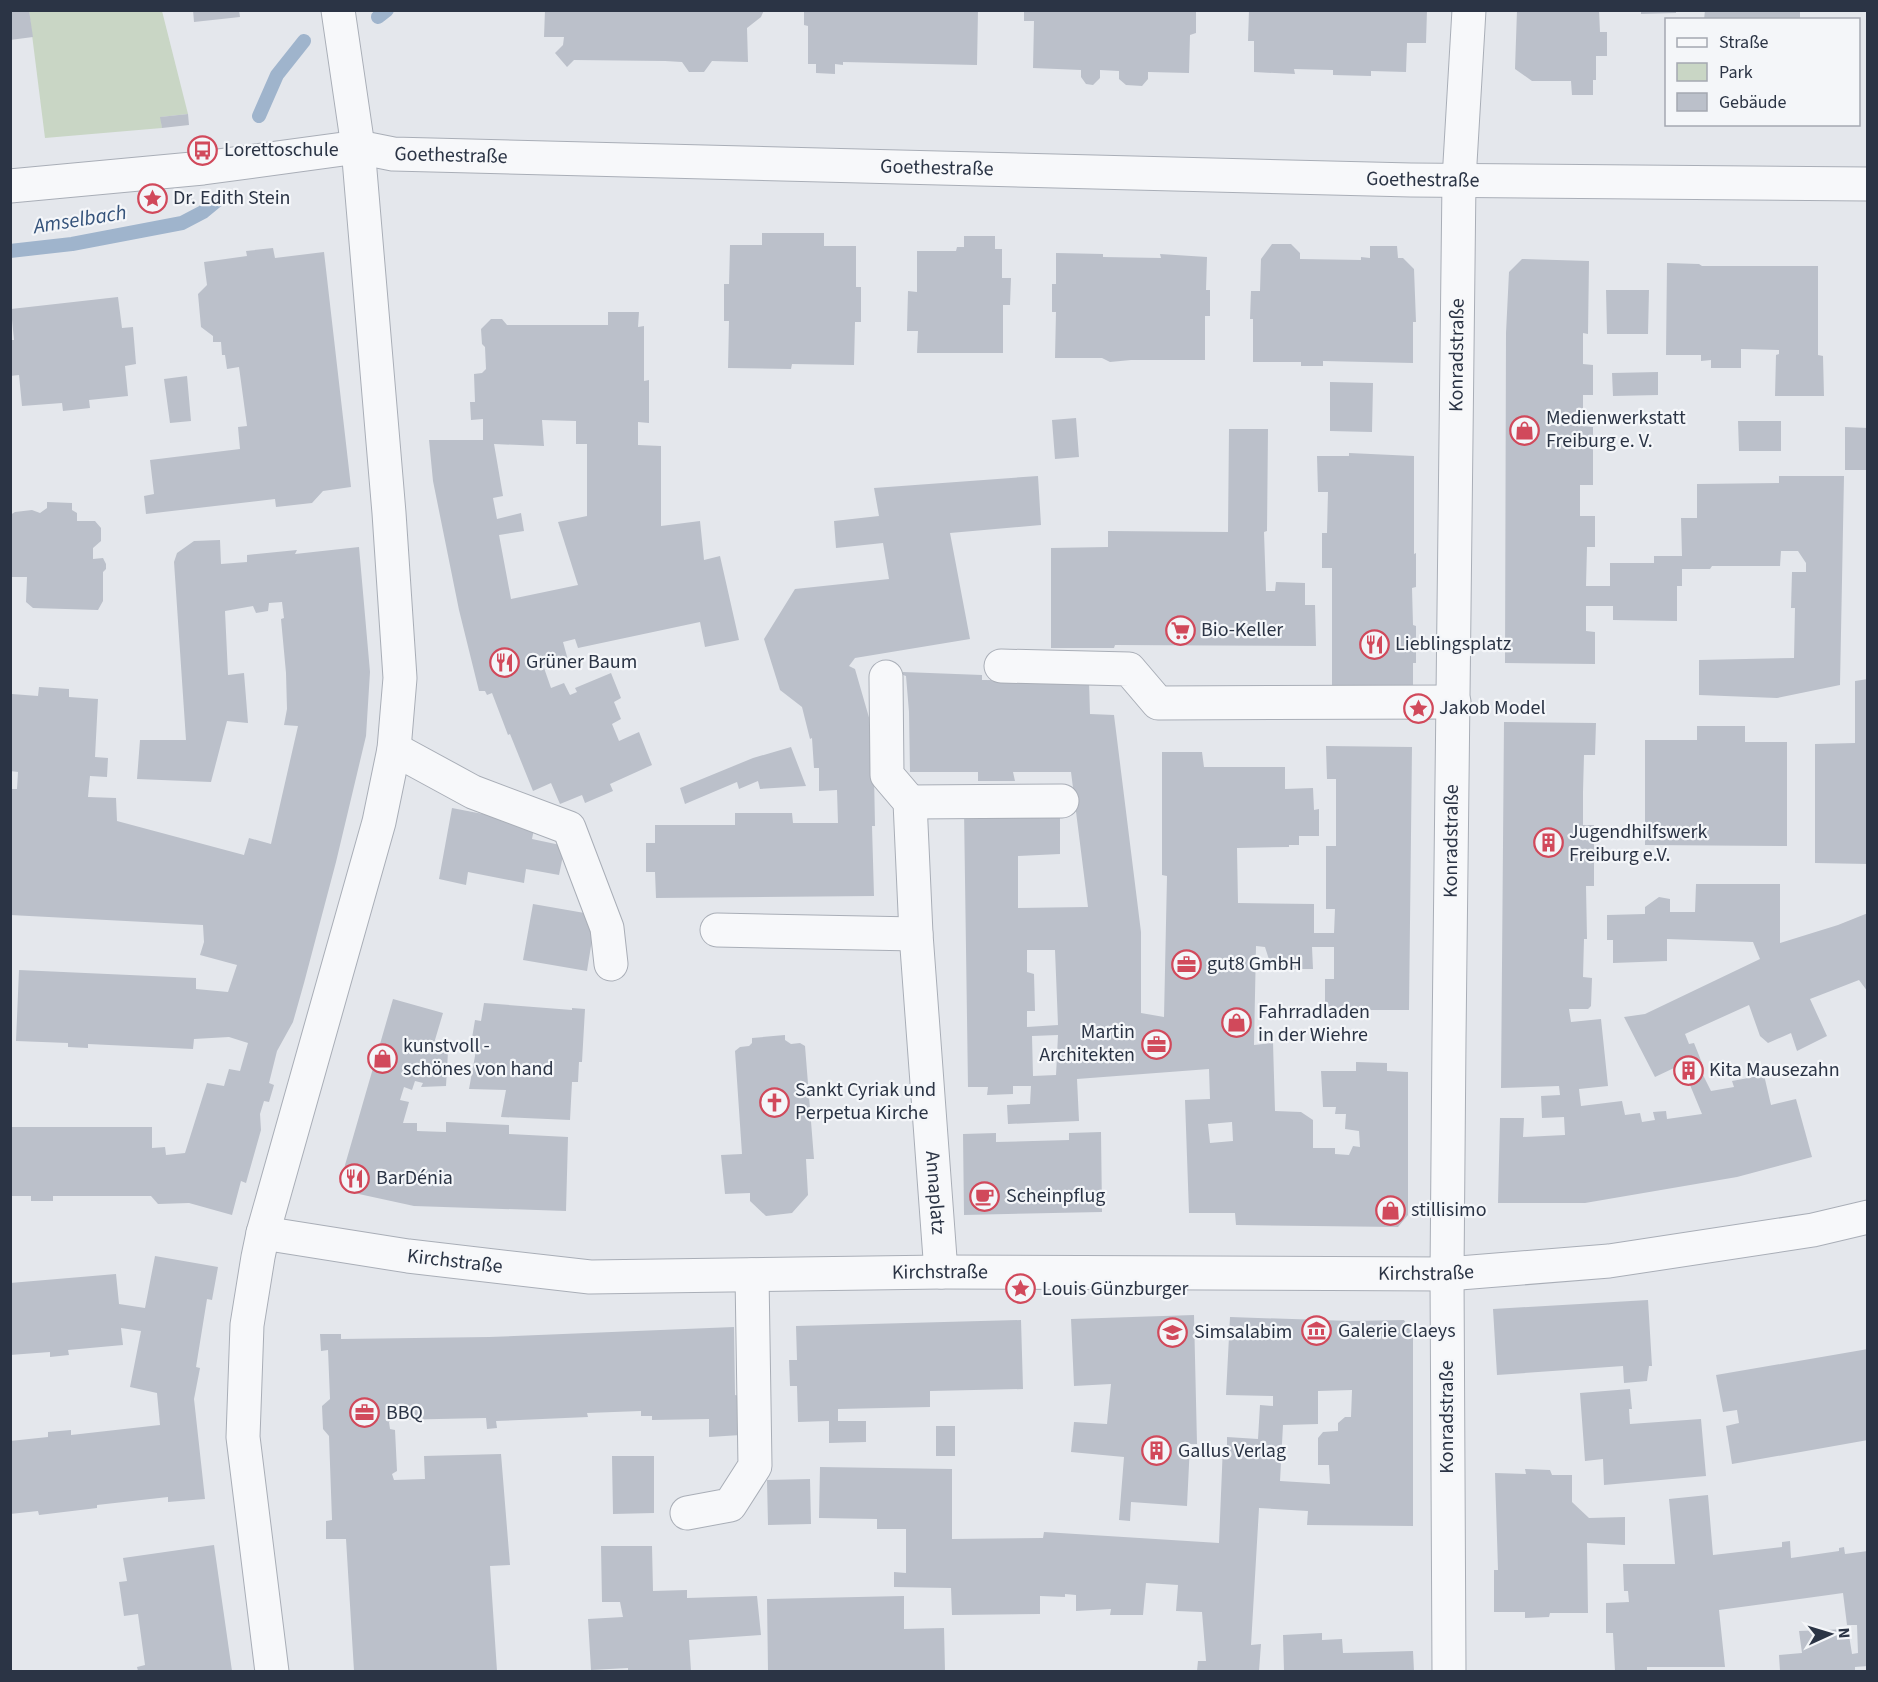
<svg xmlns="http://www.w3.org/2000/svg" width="1878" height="1682" font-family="'Source Sans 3',sans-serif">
<rect width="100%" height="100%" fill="#e4e7ec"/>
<path fill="#c9d6c5" d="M29,11H162L188,114L161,117L162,128L45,138Z"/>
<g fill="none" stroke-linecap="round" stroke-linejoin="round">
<path stroke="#9fb4cc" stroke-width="14" d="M378,17L387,10
M259,116L277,75L304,41
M10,251L72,244L182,223L203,212L220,198"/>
</g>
<path fill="#bbc0ca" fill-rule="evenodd" d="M10,10H29L33,37L10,40Z
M193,10H239L240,17L194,22Z
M545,10H764L761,17L747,28L748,62L712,61L704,72H689L682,62L665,61L574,60L567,67L555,53L563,45L564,37H544Z
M804,10H978L977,65L843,62V65L835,64V74L816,73V64H808V26L804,25Z
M1024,10H1196V33L1190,35L1189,73L1148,72V79L1142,86L1126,85L1119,79V71L1100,70V78L1093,85L1086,84L1081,77V70L1033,68L1034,21H1024Z
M1249,10H1427L1426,43H1407L1406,72L1371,71V76L1333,75V70L1294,69L1295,74L1254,72V41H1248Z
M1517,10H1599L1600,32H1607V56H1596V80H1593V95H1572L1571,81H1532L1515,69Z
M1641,10H1676V13L1641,14Z
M1705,10H1800V20H1704Z
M188,114L189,125L162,128L160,117Z
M762,233H824V246H856V287H861V322H855L854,365L792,364L791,369L728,368L729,321H724V284H729L730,245H762Z
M964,236H995V249H1002V278H1011L1010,305H1003V353H917L918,331H907L908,291L917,292V251H956L957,247H964Z
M1272,244H1291L1300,253V259L1361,260V257L1370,258V246H1397L1398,258H1403L1414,269L1416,322H1413V363L1323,361V366H1301V362H1253V319H1250L1251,291H1260L1261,259Z
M273,248L275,258L324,252L351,487L323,491L312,503L276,507L275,499L146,514L144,496L154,494L150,460L240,449L238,427L247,426L239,367L227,369L225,355H222L221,342H213V336L201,327L198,294L207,285L204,262L247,256L246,251Z
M1056,253L1103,254V257L1161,258L1160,254L1207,257L1206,290H1210V316H1205V360H1131L1110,362L1102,358H1055L1056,312H1052V284H1056Z
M1522,259L1589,261L1588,334L1583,333V364L1593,365V395H1583V426L1593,427V485H1580V516H1595V547H1587L1586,586H1610V563H1654V556H1682L1681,518H1697V484L1779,483V476H1844L1840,685L1777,698L1699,695V660L1794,658L1795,608H1791L1792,572H1806V563L1798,551H1781L1780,566H1712L1710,569H1682V586H1677V621L1613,620V606H1586V631L1595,632V664L1505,663L1506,333L1509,272Z
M1667,263L1699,264L1702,266H1818V355L1823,356L1824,396H1775L1776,355L1779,354V350L1741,349V368H1711V360L1701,361V355H1666Z
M1606,290H1649L1648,334H1607Z
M118,297L122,328L133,327L136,364L125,366L128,396L89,400L90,408L63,411L62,403L22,406L19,375L10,376V340H14L11,309Z
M608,312H639L638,327L644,326V381L649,380V423L638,422V445L661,446V526L700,521L704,560L720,556L739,640L705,647L700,622L578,648L575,639L563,642L568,660L543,665L551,688L564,683L570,695L577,692L575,688L611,673L621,698L614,702L621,719L612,724L619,741L639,732L652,765L610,784L613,791L585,803L582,795L560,804L551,783L533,791L510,734L508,735L492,693L487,695L485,691H479L459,610L433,481L429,440H483V419L471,420L470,402H475L474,374L482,373L486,369L485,347L482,344L481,329L491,319H502L507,325H608ZM542,420L576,421V444H587V516L558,522L578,585L511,599L499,535L524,531L521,513L497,519L493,498L503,496L494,444L544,446Z
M1658,372V395L1613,396L1612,373Z
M187,376L191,421L170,423L164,379Z
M1330,382L1373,383L1372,432L1330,431Z
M1076,418L1079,457L1055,459L1052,420Z
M1738,421H1781V451H1739Z
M1845,427L1868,428V470H1845Z
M1229,429H1268L1267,531L1264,532L1266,591H1275L1276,582L1305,583V605H1315L1316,646L1115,645L1114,648H1051V548L1108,547V531L1228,532Z
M1349,453L1414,456V554L1416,553V587L1412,588L1413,625L1416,626V663H1413V689H1332V568H1322V533H1327L1328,492H1318L1317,456H1349Z
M1038,476L1041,525L950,533L970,639L855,658L849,666L855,669L870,721H873L875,826H872L874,896L656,898L655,872H646V843H655V825H735V813H792L793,823H838L837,790L819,791V768H814L812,738L810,739L802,707L780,690L764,639L795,589L889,579L883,543L836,548L834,521L879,516L874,488Z
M47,502L72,503V510L77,513V521H95L101,528V541L93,548V559L103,558L106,564V569L103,572V601L98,610L33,608L26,602L27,577H10V515L15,512L32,510L40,513L47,508Z
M220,540L221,564L247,562V555L297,550L295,554L359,547L370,672L366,736L336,862L304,983L293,1022L277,1051L269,1083L274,1085L269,1102L264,1101L260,1114L261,1130L246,1183L241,1181L232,1215L189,1203L158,1204L151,1196H53V1201H31V1196H10V1127H152V1148L165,1147L166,1155L185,1153L207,1083L224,1086L229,1069L240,1071L248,1043L229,1037L194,1039L193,1049L88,1044V1048L68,1047V1043L16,1041L19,970L196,978V989L228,992L237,965L200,955L204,942L203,925L10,915V789H17L18,772L10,771L12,694L38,696L39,687L69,689V697L98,699L95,757L108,758L107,777L90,776L88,797L116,798L117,821L244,855L249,838L271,844L298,726L284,725L287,709L286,673L281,619L284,618L282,602L269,603L268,611L256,613L253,606L225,611L228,675L244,673L248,723L227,721L211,782L137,779L140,740H186L174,562L177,553L194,541Z
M903,672L982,675V680L1089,681L1090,714L1114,715L1141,932V1013L1164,1017L1167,876L1162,875V752H1202L1204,767H1285V789L1313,788L1314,810L1319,809V836H1299V845H1289V847L1237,848L1238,903L1314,904V933H1334L1335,909H1326V846H1336V779H1327L1326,746L1412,747L1409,1010H1325V979H1334V947H1312L1313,969H1272L1265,947L1256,946L1254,1045L1273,1043L1275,1111L1301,1112L1313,1120V1148H1335V1154L1349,1155L1353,1146L1360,1147L1359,1131L1345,1129L1346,1114H1335L1336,1107H1323L1321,1071H1356V1062L1387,1063V1071L1408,1072V1215L1398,1227L1236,1225L1235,1213H1189L1185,1100L1210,1099L1209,1069L1077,1079L1079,1121L1008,1124L1007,1105L1030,1104L1031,1086H1013V1094L987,1095L988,1087H968L964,810L1060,811V854L1018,856V908L1088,907L1071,772H1013L1015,781H978V772H910L909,712L906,676L903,675ZM1027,950H1055L1058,1025L1027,1027V1011H1035L1034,974L1027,972ZM1058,1035L1056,1075L1033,1076L1032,1036ZM1232,1122L1233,1141L1210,1143L1208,1124Z
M1868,679V864L1815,863V744L1855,743V681Z
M1504,722L1596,723L1595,755H1584L1583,792V825H1594V886H1586L1587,939H1584L1583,977L1592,978L1591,1006L1588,1009H1569L1571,1022L1601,1019L1608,1086L1579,1089L1581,1106L1622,1101L1625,1115L1640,1113L1642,1122L1655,1120L1653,1112L1666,1111L1667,1119L1702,1114L1685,1073L1678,1076L1674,1068L1655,1077L1624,1017L1645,1014L1760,959L1753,942L1667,939V961L1613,963V940H1607V915L1645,914V907L1659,897L1670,899V912H1695L1696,884H1780V943L1838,925L1868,913V992L1859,980L1810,999L1827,1036L1797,1051L1791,1033L1768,1043L1760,1036L1749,1005L1685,1034L1689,1044L1694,1043L1702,1063L1699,1067L1711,1091L1734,1087L1732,1081L1764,1075L1771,1105L1796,1099L1812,1157L1737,1177L1585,1203H1498L1500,1118H1524L1523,1137L1565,1135L1564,1117L1542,1118L1541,1096L1560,1095L1559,1086L1501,1088Z
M1697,726H1745V742H1787V846L1645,845V740H1697Z
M791,747L806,786L760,789L758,781L739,789L737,782L685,804L680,788L753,758Z
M452,808L535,824L532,839L565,846L559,875L526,869L524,883L468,872L466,885L439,879Z
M533,904L596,915L587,971L523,960Z
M393,999L443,1013L432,1050L448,1052L446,1086L421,1087L423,1083L415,1081L412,1090L404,1087L400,1100L409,1102L403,1123H417V1131L446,1132V1122L509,1125V1134L568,1137L566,1211L414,1206L345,1191L343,1172Z
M484,1003L572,1010V1008L585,1009L582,1062H579L578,1082H572L570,1120L501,1117L506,1090L469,1089L477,1045L471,1044L475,1020L481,1021Z
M785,1035V1040L791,1044L800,1043L805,1046L814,1159H806L808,1195L792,1213L766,1216L750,1201V1193L725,1194L721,1155L742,1154L735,1051L740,1047L749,1046L752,1043V1038Z
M1101,1132L1102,1212L964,1215L963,1134L996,1133V1142L1069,1140V1133Z
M155,1256L218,1267L212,1300L207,1299L196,1367L200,1368L194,1399L205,1499L168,1502V1497L97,1505V1508L39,1515L38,1511L10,1514V1441L48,1437V1432L71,1430V1435L160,1425L157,1393L130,1387L141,1331L121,1328L123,1345L68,1350L69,1355L50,1357V1352L10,1355V1283L116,1274L119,1304L145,1308Z
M1648,1300L1652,1366H1649L1647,1381L1624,1383L1623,1366L1497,1375L1493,1309Z
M1194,1315L1197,1444H1190L1187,1506L1131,1502L1130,1521L1119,1520L1124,1457L1071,1452L1074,1422L1107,1424L1111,1384L1074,1386L1071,1319Z
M1230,1317L1351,1321L1404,1320L1413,1335V1526L1307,1525L1308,1511L1259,1508L1251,1645L1261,1644L1259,1671H1197L1198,1661H1206L1202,1612L1176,1611L1178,1585L1146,1583L1143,1615H1110L1111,1609L1076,1611V1595L1065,1594V1597L1040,1596V1614L952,1615L951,1588L894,1587V1572L906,1573V1529H877V1519L819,1518L820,1467L952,1469V1539L1043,1538L1044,1532L1219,1543L1223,1445H1227V1437L1258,1439L1260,1405L1273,1406V1396L1226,1395ZM1352,1390L1351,1417H1345L1338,1423V1431L1323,1432L1318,1438V1465H1329L1330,1484L1280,1481L1283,1425L1318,1424V1391Z
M1021,1320L1023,1389L930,1391V1407L838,1409V1421H866V1442L829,1443V1421L798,1422L797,1386H790L789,1360H797L796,1326Z
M734,1327L735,1395L740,1396L741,1435L709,1437V1419L652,1420V1416H641V1411L587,1413L588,1417L496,1421L497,1428L487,1429L486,1418L392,1420L389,1422L390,1429L395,1430L397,1471L392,1474L394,1480L425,1479L424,1456L501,1454L510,1565L490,1566L497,1671H354L346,1539H326V1521L332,1520L329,1436L323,1429L322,1406L330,1399L328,1350L321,1351L320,1334H341V1339L489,1337Z
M1868,1349V1440L1732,1464L1726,1426L1739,1423L1737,1410L1723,1412L1716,1375Z
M1630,1389L1632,1409H1629L1630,1424L1701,1419L1706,1476L1604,1485L1603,1459L1585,1461L1580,1393Z
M936,1426H955V1456H936Z
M612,1456H654V1513L613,1514Z
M1525,1469L1550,1470L1552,1475H1572V1502L1589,1518L1625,1517V1545L1587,1543L1588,1613H1550L1549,1617L1525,1618V1612H1494V1570H1498L1495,1473L1526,1474Z
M810,1479L811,1524L768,1525L767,1480Z
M1708,1495L1713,1555L1782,1547V1542L1790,1541L1791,1558L1839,1551V1548L1844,1547L1845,1554L1868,1551V1666L1855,1667V1671H1780L1779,1655L1802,1653L1799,1631L1848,1629L1852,1654L1858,1653L1857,1625H1847L1843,1593L1719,1610L1725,1667H1647V1671H1615L1613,1633H1606V1603L1629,1602L1628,1591H1624L1623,1564H1675L1669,1499Z
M214,1545L232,1671H138L137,1667L145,1665L138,1614L124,1616L119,1582L127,1581L123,1558Z
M601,1546H652L653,1591L687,1590V1598L757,1596L761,1635L689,1640L691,1671H628V1668L591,1670L588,1619L623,1617L620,1602H602Z
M904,1596V1629L944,1628L945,1671H768L767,1599Z
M1322,1633V1640L1342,1639L1343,1653L1413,1651L1414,1671H1284L1283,1635Z"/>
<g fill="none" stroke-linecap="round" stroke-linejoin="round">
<defs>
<g id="minor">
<path id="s1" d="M10,186L203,168L358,147L393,154L1411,180L1868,184"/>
<path d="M1001,666L1129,669L1158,703L1454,702"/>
<path id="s2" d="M886,677L887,775L910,802L916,934L941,1272"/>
<path d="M394,749L473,792L569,828L607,928L611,964"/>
<path d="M910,802L1062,801"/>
<path d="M717,930L916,934"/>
<path id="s3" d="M263,1233L408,1256L590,1277L941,1272L1447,1274L1609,1261L1813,1230L1868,1217"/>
<path d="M687,1513L730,1505L755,1466L752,1275"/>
<path d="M272,1672L243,1437L247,1325L258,1257L263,1233L379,822L394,749L400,678L389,513L358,147L338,10"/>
<path id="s4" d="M1449,1672L1447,1274L1449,1039L1459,180L1469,10"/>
</g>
</defs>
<use href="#minor" stroke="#a9aeb7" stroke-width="35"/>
<use href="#minor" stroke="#f7f8fa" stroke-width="33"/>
</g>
<defs>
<symbol id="bus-ring" viewBox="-11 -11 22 22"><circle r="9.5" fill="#f4f6f9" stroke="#d1495b" stroke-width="1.5"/><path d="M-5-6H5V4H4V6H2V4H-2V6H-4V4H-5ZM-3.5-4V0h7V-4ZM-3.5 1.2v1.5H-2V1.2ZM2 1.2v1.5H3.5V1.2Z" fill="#d1495b"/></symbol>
<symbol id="sight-ring" viewBox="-11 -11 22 22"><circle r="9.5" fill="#f4f6f9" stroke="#d1495b" stroke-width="1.5"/><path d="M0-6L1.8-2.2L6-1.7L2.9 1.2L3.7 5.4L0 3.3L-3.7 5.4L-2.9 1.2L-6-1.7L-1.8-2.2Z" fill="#d1495b"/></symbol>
<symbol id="shop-ring" viewBox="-11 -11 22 22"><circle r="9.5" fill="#f4f6f9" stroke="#d1495b" stroke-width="1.5"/><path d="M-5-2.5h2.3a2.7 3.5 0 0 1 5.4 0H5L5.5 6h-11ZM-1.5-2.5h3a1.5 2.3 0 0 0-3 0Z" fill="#d1495b"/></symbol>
<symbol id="supermarket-ring" viewBox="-11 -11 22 22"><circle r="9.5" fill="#f4f6f9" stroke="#d1495b" stroke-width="1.5"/><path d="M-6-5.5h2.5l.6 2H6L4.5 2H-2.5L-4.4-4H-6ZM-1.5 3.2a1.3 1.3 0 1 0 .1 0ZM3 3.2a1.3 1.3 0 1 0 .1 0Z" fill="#d1495b"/></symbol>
<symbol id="restaurant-ring" viewBox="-11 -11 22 22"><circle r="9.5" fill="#f4f6f9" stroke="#d1495b" stroke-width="1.5"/><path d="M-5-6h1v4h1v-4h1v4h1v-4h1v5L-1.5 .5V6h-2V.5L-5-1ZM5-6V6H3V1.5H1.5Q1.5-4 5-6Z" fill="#d1495b"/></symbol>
<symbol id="building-ring" viewBox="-11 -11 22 22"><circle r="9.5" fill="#f4f6f9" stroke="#d1495b" stroke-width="1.5"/><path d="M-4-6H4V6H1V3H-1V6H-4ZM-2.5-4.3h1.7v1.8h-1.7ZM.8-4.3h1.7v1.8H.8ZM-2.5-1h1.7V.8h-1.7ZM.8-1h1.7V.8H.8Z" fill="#d1495b"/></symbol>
<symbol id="office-ring" viewBox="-11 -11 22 22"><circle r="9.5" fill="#f4f6f9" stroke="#d1495b" stroke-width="1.5"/><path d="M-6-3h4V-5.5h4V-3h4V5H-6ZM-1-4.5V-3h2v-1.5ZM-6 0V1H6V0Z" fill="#d1495b"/></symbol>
<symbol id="church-ring" viewBox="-11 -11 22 22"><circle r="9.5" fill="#f4f6f9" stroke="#d1495b" stroke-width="1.5"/><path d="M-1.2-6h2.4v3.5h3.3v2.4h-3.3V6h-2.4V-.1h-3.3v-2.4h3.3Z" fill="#d1495b"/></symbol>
<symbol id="cafe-ring" viewBox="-11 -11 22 22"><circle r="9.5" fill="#f4f6f9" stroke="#d1495b" stroke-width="1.5"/><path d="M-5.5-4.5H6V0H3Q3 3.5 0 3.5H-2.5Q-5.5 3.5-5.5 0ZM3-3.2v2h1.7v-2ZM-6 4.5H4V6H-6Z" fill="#d1495b"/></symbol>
<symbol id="museum-ring" viewBox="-11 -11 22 22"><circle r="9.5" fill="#f4f6f9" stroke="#d1495b" stroke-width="1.5"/><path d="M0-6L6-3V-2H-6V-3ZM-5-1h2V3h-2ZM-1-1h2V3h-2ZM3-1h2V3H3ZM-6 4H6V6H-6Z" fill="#d1495b"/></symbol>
<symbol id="school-ring" viewBox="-11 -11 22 22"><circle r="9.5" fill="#f4f6f9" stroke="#d1495b" stroke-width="1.5"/><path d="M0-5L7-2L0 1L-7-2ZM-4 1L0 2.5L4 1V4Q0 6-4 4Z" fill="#d1495b"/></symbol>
</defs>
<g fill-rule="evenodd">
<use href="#bus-ring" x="186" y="134" width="33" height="33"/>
<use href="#sight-ring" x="136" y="182" width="33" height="33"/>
<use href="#shop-ring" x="1508" y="414" width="33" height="33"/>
<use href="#supermarket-ring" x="1164" y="614" width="33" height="33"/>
<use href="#restaurant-ring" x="1358" y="628" width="33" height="33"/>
<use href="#restaurant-ring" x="488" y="646" width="33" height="33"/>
<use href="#sight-ring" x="1402" y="692" width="33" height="33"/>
<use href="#building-ring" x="1532" y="826" width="33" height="33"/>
<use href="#office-ring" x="1170" y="948" width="33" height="33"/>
<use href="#shop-ring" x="1220" y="1006" width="33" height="33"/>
<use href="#office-ring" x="1140" y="1028" width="33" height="33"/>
<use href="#shop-ring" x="366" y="1042" width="33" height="33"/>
<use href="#building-ring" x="1672" y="1054" width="33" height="33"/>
<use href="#church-ring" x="758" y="1086" width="33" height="33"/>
<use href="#restaurant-ring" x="338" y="1162" width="33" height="33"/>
<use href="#cafe-ring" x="968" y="1180" width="33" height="33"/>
<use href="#shop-ring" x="1374" y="1194" width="33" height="33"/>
<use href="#sight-ring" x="1004" y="1272" width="33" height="33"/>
<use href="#museum-ring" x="1300" y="1314" width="33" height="33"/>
<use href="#school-ring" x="1156" y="1316" width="33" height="33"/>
<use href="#office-ring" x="348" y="1396" width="33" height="33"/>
<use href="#building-ring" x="1140" y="1434" width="33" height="33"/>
</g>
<g text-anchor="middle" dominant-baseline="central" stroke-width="4.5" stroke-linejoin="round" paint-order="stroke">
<g font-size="20" fill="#2b3445" stroke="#f4f6f9" text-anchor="start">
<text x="224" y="150">Lorettoschule</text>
<text x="173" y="198">Dr. Edith Stein</text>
<text x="1546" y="418">Medienwerkstatt<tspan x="1546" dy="23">Freiburg e. V.</tspan></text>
<text x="1201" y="630">Bio-Keller</text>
<text x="1395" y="644">Lieblingsplatz</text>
<text x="526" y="662">Grüner Baum</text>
<text x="1439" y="708">Jakob Model</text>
<text x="1569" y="832">Jugendhilfswerk<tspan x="1569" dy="23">Freiburg e.V.</tspan></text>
<text x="1207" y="964">gut8 GmbH</text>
<text x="1258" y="1012">Fahrradladen<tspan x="1258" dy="23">in der Wiehre</tspan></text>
<text x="1135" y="1032" text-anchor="end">Martin<tspan x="1135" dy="23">Architekten</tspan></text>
<text x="403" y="1046">kunstvoll -<tspan x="403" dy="23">schönes von hand</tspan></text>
<text x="1709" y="1070">Kita Mausezahn</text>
<text x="795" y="1090">Sankt Cyriak und<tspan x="795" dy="23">Perpetua Kirche</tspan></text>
<text x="376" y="1178">BarDénia</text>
<text x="1006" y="1196">Scheinpflug</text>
<text x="1411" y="1210">stillisimo</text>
<text x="1042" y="1289">Louis Günzburger</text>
<text x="1338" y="1331">Galerie Claeys</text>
<text x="1194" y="1332">Simsalabim</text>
<text x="386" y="1413">BBQ</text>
<text x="1178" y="1451">Gallus Verlag</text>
</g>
<g font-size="20" fill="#2b3445" stroke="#f4f6f9">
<text stroke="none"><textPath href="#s1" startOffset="444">Goethestraße</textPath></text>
<text stroke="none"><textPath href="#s1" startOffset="930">Goethestraße</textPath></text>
<text stroke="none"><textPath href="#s1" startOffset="1416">Goethestraße</textPath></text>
<text stroke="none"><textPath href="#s4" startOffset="1317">Konradstraße</textPath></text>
<text stroke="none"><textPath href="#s4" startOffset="831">Konradstraße</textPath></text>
<text stroke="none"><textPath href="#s2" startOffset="525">Annaplatz</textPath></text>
<text stroke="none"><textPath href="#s3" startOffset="194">Kirchstraße</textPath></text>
<text stroke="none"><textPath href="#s3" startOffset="680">Kirchstraße</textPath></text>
<text stroke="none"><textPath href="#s3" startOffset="1166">Kirchstraße</textPath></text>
<text transform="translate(1447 1417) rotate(-90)">Konradstraße</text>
</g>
<g font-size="21" font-style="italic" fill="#34527a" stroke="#f4f6f9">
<text transform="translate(80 219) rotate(-9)">Amselbach</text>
</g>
</g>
<rect width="1878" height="1682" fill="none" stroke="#2b3445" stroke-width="24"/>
<rect x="1665" y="18" width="195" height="108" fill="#f4f6f9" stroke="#a4a8b1" stroke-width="1.5"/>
<rect x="1677" y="38" width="30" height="9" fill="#f7f8fa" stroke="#a4a8b1" stroke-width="1.5"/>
<text x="1719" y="48" font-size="18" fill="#2b3445">Straße</text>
<rect x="1677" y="63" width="30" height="18" fill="#c9d6c5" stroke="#a4a8b1" stroke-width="1.5"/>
<text x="1719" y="78" font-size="18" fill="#2b3445">Park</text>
<rect x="1677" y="93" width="30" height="18" fill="#bbc0ca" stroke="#a4a8b1" stroke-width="1.5"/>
<text x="1719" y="108" font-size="18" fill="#2b3445">Gebäude</text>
<g transform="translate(1830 1634) rotate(86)" stroke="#f4f6f9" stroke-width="4.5" paint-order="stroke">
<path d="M0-4.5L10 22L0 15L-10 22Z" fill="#2b3445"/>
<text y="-9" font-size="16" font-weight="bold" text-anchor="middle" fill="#2b3445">N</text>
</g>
</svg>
